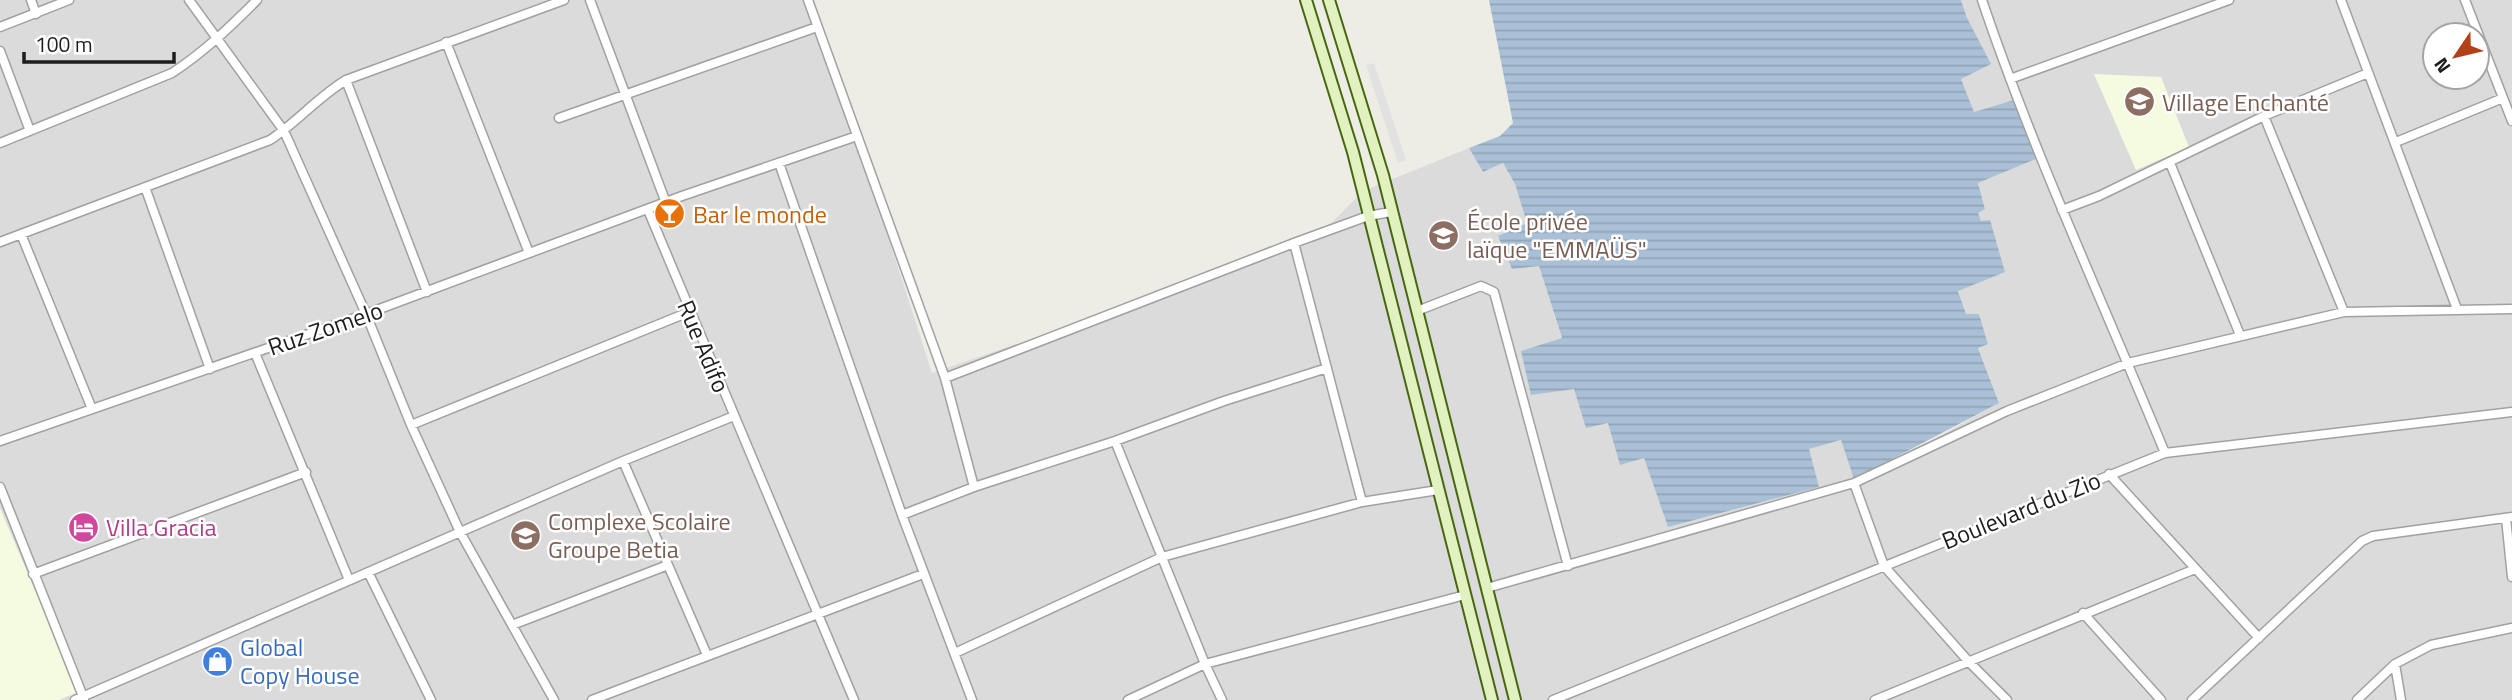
<svg xmlns="http://www.w3.org/2000/svg" width="2512" height="700" font-family="'Titillium Web',sans-serif">
<defs>
<pattern id="water-rules" width="6" height="5" patternUnits="userSpaceOnUse" patternTransform="scale(1.75)"><rect width="6" height="5" fill="#aac0d6"/><path d="M0 2.5h6" fill="none" stroke="#92a5b7"/></pattern>
</defs>
<rect width="100%" height="100%" fill="#edede5"/>
<path fill="#dbdbdb" fill-rule="evenodd" d="M0,0H812L932,373L1312,243L1363,191L1469,148L1483,172L1503,163L1515,184L1527,223L1498,237L1539,266L1562,339L1574,389L1644,457L1668,527L1818,487L1808,449L1841,440L1855,479L1940,436L1999,403L1978,347L1988,343L1979,314H1966L1958,290L1981,221L1977,212L1985,208L1978,183L2036,159L2014,101L1974,112L1960,79L1967,18L1961,0H2512V700H0ZM2435,35H2477V77H2435Z"/>
<path fill="#f4fbe0" d="M2094,74L2161,77L2189,147L2136,170Z
M0,508L78,692L59,700H0Z"/>
<path fill="#e1e1e1" d="M1374,63L1406,160L1398,163L1366,65Z"/>
<path fill="url(#water-rules)" d="M1489,0H1961L1967,18L1991,64L1961,79L1974,112L2014,100L2036,159L1978,183L1985,209L1978,213L1981,221L1990,220L2005,272L1958,291L1966,314H1979L1988,344L1978,348L1999,403L1854,479L1841,440L1809,449L1819,487L1668,527L1644,458L1620,465L1608,423L1586,428L1574,389L1531,395L1521,351L1562,338L1539,266L1512,269L1498,236L1527,223L1515,184L1503,163L1483,172L1469,148L1500,136L1513,123Z"/>
<g fill="none" stroke-linecap="round" stroke-linejoin="round">
<defs>
<path id="street" d="M31,0L36,14
M189,0L284,131L366,314L411,425L460,532L554,700
M590,0L666,203
M808,0L945,378L974,487
M1982,0C2034,154 2103,302 2165,453
M2341,0L2457,309
M2465,0L2512,121
M0,27L69,0
M446,42L529,253
M0,51L30,131
M2010,79L2229,0
M346,80L427,292
M2264,116L2344,312
M559,118L817,27
M2396,142L2503,98
M0,143L172,73C204,52 230,27 257,0
M779,163L902,515L972,700
M2170,163L2240,335
M145,187L210,369
M648,210L854,700
M2062,210L2099,196L2264,116L2368,73
M21,234L92,409
M0,242L270,140C297,122 318,97 346,80L564,0
M1294,243L1362,502
M1417,311L1481,286L1494,292L1568,566
M255,353L349,580
M945,378L1294,243L1368,216L1391,212
M411,425L689,312
M0,441L366,314L682,196L857,136
M1115,441L1205,664L1222,700
M623,461L707,655
M2109,474L2259,638
M1854,483L1884,566L1969,662L2007,700
M0,487L84,699
M902,515L974,487L1115,441L1224,401L1327,368
M2506,518L2512,577
M368,572L431,700
M33,574L306,472
M1487,588L1854,483L2007,411L2128,363L2344,312L2512,309
M2083,613L2161,700
M512,625L668,565
M955,653L1162,557L1362,502L1438,490
M2395,664L2401,700
M75,700L623,461L734,416
M592,700L923,574
M1128,700L1205,664L1465,595
M1553,700L2165,453L2512,412
M1875,700L2195,569
M2192,700L2362,541L2373,536L2512,517
M2357,700L2395,664L2431,645L2512,628"/>
<path id="secondary" d="M1306,0L1353,152L1492,700
M1329,0L1383,175L1515,700"/>
</defs>
<use href="#street" stroke="#a1a1a1" stroke-width="11"/>
<use href="#secondary" stroke="#476712" stroke-width="14"/>
<use href="#street" stroke="#fff" stroke-width="8"/>
<use href="#secondary" stroke="#e1f1bf" stroke-width="10"/>
</g>
<defs>
<symbol id="school-disc" viewBox="-11 -11 22 22"><circle r="9.5" fill="#8d6e63" stroke="#fff"/><path d="M0-5L7-2L0 1L-7-2ZM-4 1L0 2.5L4 1V4Q0 6-4 4Z" fill="#fff"/></symbol>
<symbol id="bar-disc" viewBox="-11 -11 22 22"><circle r="9.5" fill="#e8710a" stroke="#fff"/><path d="M-6-5H6L.8 .8V4.5H3.5V6h-7V4.5H-.8V.8Z" fill="#fff"/></symbol>
<symbol id="hotel-disc" viewBox="-11 -11 22 22"><circle r="9.5" fill="#d1479c" stroke="#fff"/><path d="M-6-4.5h1.5V1H6V5H4.5V3h-9V5H-6ZM-4 0a1.8 1.8 0 1 1 3.6 0ZM.5 0V-2.5h3Q6-2.5 6 0Z" fill="#fff"/></symbol>
<symbol id="shop-disc" viewBox="-11 -11 22 22"><circle r="9.5" fill="#3f7fe0" stroke="#fff"/><path d="M-5-2.5h2.3a2.7 3.5 0 0 1 5.4 0H5L5.5 6h-11ZM-1.5-2.5h3a1.5 2.3 0 0 0-3 0Z" fill="#fff"/></symbol>
</defs>
<g fill-rule="evenodd">
<use href="#school-disc" x="2122" y="84" width="35" height="35"/>
<use href="#bar-disc" x="652" y="196" width="35" height="35"/>
<use href="#school-disc" x="1426" y="218" width="35" height="35"/>
<use href="#hotel-disc" x="66" y="510" width="35" height="35"/>
<use href="#school-disc" x="508" y="518" width="35" height="35"/>
<use href="#shop-disc" x="200" y="644" width="35" height="35"/>
</g>
<g text-anchor="middle" dominant-baseline="central" stroke-width="5" stroke-linejoin="round" paint-order="stroke">
<g font-size="24" fill="#785e54" stroke="#fff" text-anchor="start">
<text x="2162" y="102">Village Enchanté</text>
<text x="1467" y="221">École privée<tspan x="1467" dy="28">laïque "EMMAÜS"</tspan></text>
<text x="548" y="521">Complexe Scolaire<tspan x="548" dy="28">Groupe Betia</tspan></text>
</g>
<g font-size="24" fill="#c56008" stroke="#fff" text-anchor="start">
<text x="693" y="214">Bar le monde</text>
</g>
<g font-size="24" fill="#1d1d1d" stroke="#fff">
<text transform="translate(325 328) rotate(-19)">Ruz Zomelo</text>
<text transform="translate(704 346) rotate(67)">Rue Adifo</text>
<text transform="translate(2021 510) rotate(-22)">Boulevard du Zio</text>
</g>
<g font-size="24" fill="#b23c85" stroke="#fff" text-anchor="start">
<text x="106" y="527">Villa Gracia</text>
</g>
<g font-size="24" fill="#366cbe" stroke="#fff" text-anchor="start">
<text x="240" y="647">Global<tspan x="240" dy="28">Copy House</tspan></text>
</g>
</g>
<g transform="translate(2456 56) rotate(235)"><circle r="33" fill="#ffffff" stroke="#a5a5a5" stroke-width="2"/>
<path d="M0-5L12 26L0 18L-12 26Z" fill="#b24118"/>
<text y="-10" font-size="19" font-weight="bold" text-anchor="middle" fill="#1d1d1d">N</text>
</g>
<path d="M24 52v10h150v-10" fill="none" stroke="#1d1d1d" stroke-width="3.5"/>
<text x="35" y="52" font-size="21" fill="#1d1d1d" stroke="#ffffff" stroke-width="5" paint-order="stroke">100 m</text>
</svg>
